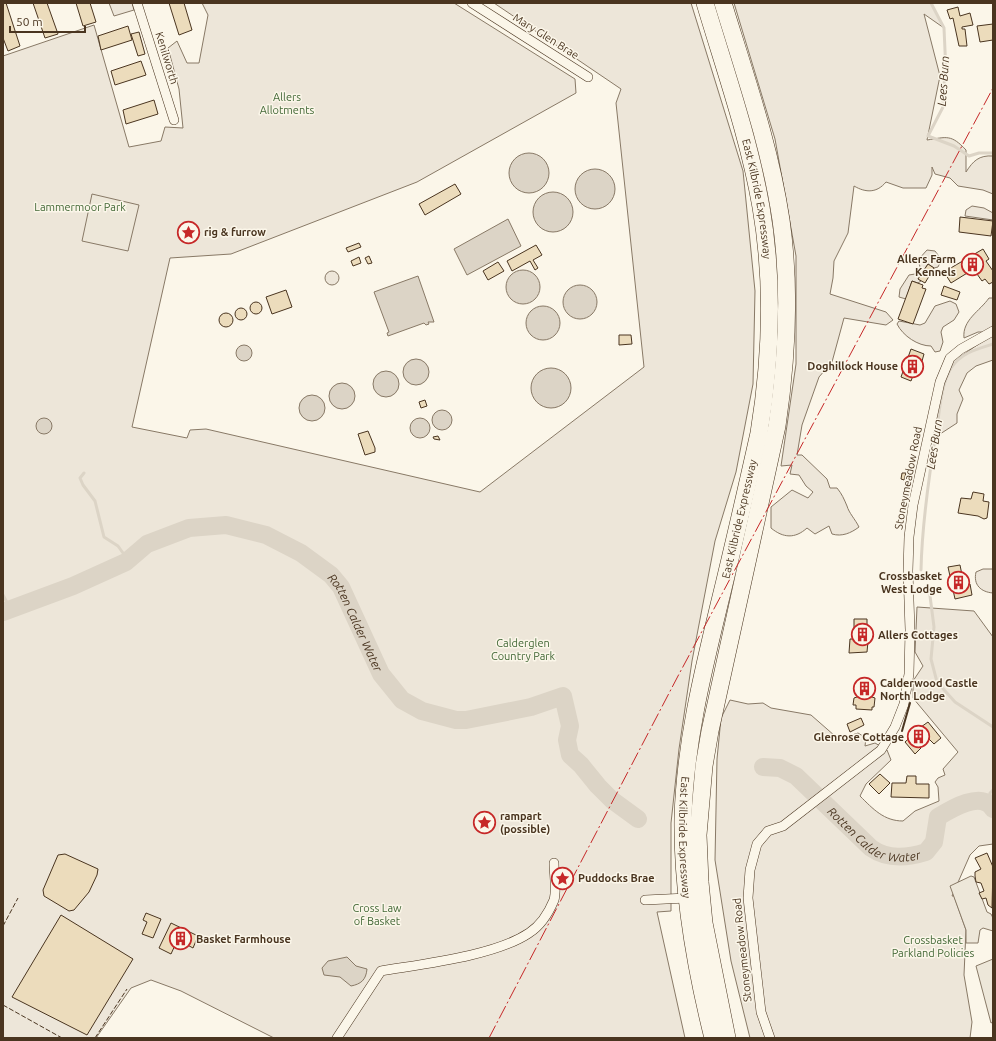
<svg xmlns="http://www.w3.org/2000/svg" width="996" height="1041" font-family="Ubuntu,sans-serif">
<rect width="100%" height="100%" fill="#fbf6e9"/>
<path fill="#ede6d9" stroke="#887966" d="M109,3H132L134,10L114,16Z
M202,3H454L575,79L576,93L417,182L231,254L170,258L132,427L187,438L190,430L206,429L480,492L644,367L616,103L621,89L494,3H691L743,171L755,291L753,384L736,472L715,541L692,661L679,749L671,823V911L657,912L685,1038H274L181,991L151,980L131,988L96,1038H3V56L94,25L129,147L161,141L165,127L183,128L179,89L168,48L177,41L187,63H199L208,15Z
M734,3H931L944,28L924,14L940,76L927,140C947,137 951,134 966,150V172C973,161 979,155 993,156V194L983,190L958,186L950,178L935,174L932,167V175L926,188H903L886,182C877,193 866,193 854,186L848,233L834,261L833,278L830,294L886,312L893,320L886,325L844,318L832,362L819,377L802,425L797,455H802L827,479L830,488H837C842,494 844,499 847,506C849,513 855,519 859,527C851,533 842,537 832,534L829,526L815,534L807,528C795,539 783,538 771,528V507L792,490L808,498L813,492L806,486L799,475L790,474L792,465L781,466L796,364V256L775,139Z
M972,206L984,208L993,213V220L965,216L966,210Z
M927,250L935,251C939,256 942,260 938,267L934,268L928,264L918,279L921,281L918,283L912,281L906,299L899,297L900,289L909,275L915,274L918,276V272L921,270L918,260Z
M325 278a7 7 0 1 1 14 0a7 7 0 1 1-14 0Z
M989,298H993V360L976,366L967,373L959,390L963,399L957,414V423L937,436C939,410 938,381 956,361C960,356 979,344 986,339V332H978L964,338C962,320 980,311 989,298Z
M950,301L956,304L959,312L954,320L943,327L941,332L943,342L940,351L935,352L931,346C918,346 903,336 897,324L899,321L920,325L925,323L935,306Z
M983,569H993V593C981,592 973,585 976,572Z
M917,607L974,611L993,637V844L979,846L970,855L952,896H954L966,930L964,975L972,1022L970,1038H750L731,961L715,860L717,759L721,718L730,700L748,704L763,703L771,708L811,715L835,736L837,740L858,733L866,738L865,746L875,743L887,750L891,760L866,784L860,796C873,809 884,821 903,821L915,811L939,801L938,787L935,782L938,778L945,775L943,769L958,752L913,698V681L923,666L915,652Z"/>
<path fill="#ede7d9" stroke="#887966" d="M92,194L139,205L128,251L82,241Z
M971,876L974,877L987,912L991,914L993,918V931L983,928L980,930L978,943H966V930L950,886Z
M993,959V1022L991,1023L976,966Z"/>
<path fill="#dcd4c6" stroke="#887966" d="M509 173a20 20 0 1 1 40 0a20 20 0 1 1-40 0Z
M575 189a20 20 0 1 1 40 0a20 20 0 1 1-40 0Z
M533 212a20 20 0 1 1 40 0a20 20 0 1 1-40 0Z
M508,219L521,246L467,275L454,249Z
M506 287a17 17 0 1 1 34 0a17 17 0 1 1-34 0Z
M418,276L434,322H428L429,324L426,325L424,323L388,336L387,333L389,332L374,292Z
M563 302a17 17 0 1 1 34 0a17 17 0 1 1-34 0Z
M526 323a17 17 0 1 1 34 0a17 17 0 1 1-34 0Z
M236 353a8 8 0 1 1 16 0a8 8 0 1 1-16 0Z
M403 372a13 13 0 1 1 26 0a13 13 0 1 1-26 0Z
M531 388a20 20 0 1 1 40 0a20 20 0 1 1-40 0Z
M373 384a13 13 0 1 1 26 0a13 13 0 1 1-26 0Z
M329 396a13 13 0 1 1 26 0a13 13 0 1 1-26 0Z
M299 408a13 13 0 1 1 26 0a13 13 0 1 1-26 0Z
M432 420a10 10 0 1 1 20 0a10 10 0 1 1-20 0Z
M36 426a8 8 0 1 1 16 0a8 8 0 1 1-16 0Z
M410 428a10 10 0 1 1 20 0a10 10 0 1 1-20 0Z
M347,957L356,966L367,969C366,980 361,984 351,986L340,977L324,975L322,968L328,961Z"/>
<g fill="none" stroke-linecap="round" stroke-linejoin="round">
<path stroke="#dcd4c6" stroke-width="3" d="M931,3L944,28L946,73L943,88V107L928,136L954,146L969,156L979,153H993
M84,473L80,478L83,485L95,501L104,537L118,546L128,560
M921,570C922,522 929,475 937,427C940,408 941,385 951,368C961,353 977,349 993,344
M929,588L934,627L931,659L937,682L955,702L993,727
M3,595L10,608
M990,805V793L993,790"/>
<g stroke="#dcd4c6" stroke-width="18">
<path id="s1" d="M3,612L73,586L126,562L147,544L189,528L226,525L266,535L301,553L331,575L341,587L381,674L402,700L422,711L456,720H466L531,707L563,696L570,726L567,740L570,755L581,765L598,786L612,800L638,819"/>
<path id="s2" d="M763,767L780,768L796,776L871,848C888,860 907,858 926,852L934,842L938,817C951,809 982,790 993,809"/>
</g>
</g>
<path fill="#ecdcbc" stroke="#4a3520" d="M3,3H6L20,46L8,51L3,38Z
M33,3H47L58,34L45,38Z
M76,3H90L96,22L83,26Z
M169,3H184L192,30L179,35Z
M958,7L960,16L970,13L973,25L962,27V29H965L967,46H959L953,18L950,19L947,10Z
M993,24V40L980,42L977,26Z
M128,26L132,40L101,50L98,36Z
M139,32L145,54L138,56L131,34Z
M141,61L146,75L115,85L111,71Z
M154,100L158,114L126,124L123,110Z
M455,184L461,194L425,215L419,204Z
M960,217L993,221L991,236L959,232Z
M359,243L361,247L348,252L346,248Z
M536,245L542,255L533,260L538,268L535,270L530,261L512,271L507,261Z
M983,249L989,259L986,261L993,271V282L989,284L985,279L982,281L977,274L980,272L977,267L951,283L944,272Z
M369,256L372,263L368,264L365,258Z
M359,257L361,263L353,266L351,261Z
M498,262L504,271L488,280L483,271Z
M928,264L934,268L925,283L918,279Z
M912,281L923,285L922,288L926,289L913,324L898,319Z
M944,286L960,292L957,300L941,295Z
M286,290L292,307L272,314L266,297Z
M250 308a6 6 0 1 1 12 0a6 6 0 1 1-12 0Z
M235 314a6 6 0 1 1 12 0a6 6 0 1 1-12 0Z
M219 320a7 7 0 1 1 14 0a7 7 0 1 1-14 0Z
M619,335H631L632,344L619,345Z
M911,349L924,354L920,368H918L916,373H914L911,381L901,377Z
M425,400L427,406L421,408L419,402Z
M368,431L375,448V452L365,455L358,434Z
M438,436L440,440L434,439L433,437Z
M902,473H906L904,480L901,479Z
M973,492L984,494L983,501L989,502L987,518L984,519L978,516L958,513L961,498L971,499Z
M960,565L964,585L970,584L972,595L955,599L948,567Z
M854,619H867V631H869L867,652L849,653L850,639H854Z
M862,679L871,681L869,696L875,698L874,707H872V710L856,709V705H853L854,698L860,696Z
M861,718L864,725L850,732L847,724Z
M928,722L941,738L934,744L927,737L918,745L921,748L915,754L905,742L915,733L914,732Z
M880,774L890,783L879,794L869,784Z
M907,776H916V784H929V798L891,797L892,783H906Z
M987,853L993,867L992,908L988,905L986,898L982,899L979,893L984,891L981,883L976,882L975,876V872L981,869L975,858Z
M65,854L98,869L97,875L89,892L74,910L69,911L44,896L43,890L58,855Z
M146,913L161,919L153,938L142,934L147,922L143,920Z
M61,915L133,959L87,1035L12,997Z
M171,923L198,936L193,948L180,941L176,943L171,954L159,948Z"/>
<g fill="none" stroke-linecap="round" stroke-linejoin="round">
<defs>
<path id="street" d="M137,3L174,120
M472,3L588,77
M645,900L687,898
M337,1038L381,971C422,964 495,956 529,933C540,926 549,912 554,900C557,889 554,874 554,863
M770,1038L761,1012L748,898L750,870L757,844L768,831L783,826L881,750L895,727L904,704L909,674L910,630L908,571L909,537L913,505L940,382L950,358L961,349L993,331"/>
<g id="highway">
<path id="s3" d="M705,3C725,70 749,138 761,207C774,282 771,359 759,433C746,491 733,548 719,605C702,675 685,745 683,818C682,892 695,966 713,1038"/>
<path d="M723,3C745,75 770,146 781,220C791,289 787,358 777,426L710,731L704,766L698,835L700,882L704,923L727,1038"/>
</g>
</defs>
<use href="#street" stroke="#4a3520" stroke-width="10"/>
<use href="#highway" stroke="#4a3520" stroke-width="18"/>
<use href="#street" stroke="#fbf6e9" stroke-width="9"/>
<use href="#highway" stroke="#fbf6e9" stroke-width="17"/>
<path stroke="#4a3520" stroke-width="1" stroke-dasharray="5 2" stroke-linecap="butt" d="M3,926L18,898
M3,1005L62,1038
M95,1038L127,989"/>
<path stroke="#4a3520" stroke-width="2" d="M902,731L910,703
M897,741L900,736"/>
<path stroke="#c62828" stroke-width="1" stroke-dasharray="14 3 2 3" stroke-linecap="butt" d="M489,1038L678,676L993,88"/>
</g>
<defs>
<symbol id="sight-ring" viewBox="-11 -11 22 22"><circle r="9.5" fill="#fbf6e9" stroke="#c62828" stroke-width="1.5"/><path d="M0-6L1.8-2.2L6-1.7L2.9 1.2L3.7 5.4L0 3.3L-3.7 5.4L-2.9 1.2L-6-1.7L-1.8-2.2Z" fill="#c62828"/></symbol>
<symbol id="building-ring" viewBox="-11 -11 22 22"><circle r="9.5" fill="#fbf6e9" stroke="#c62828" stroke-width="1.5"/><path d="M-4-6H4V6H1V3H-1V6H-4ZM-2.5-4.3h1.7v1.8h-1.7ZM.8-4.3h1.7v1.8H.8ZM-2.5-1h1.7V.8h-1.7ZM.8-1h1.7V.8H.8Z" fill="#c62828"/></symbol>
</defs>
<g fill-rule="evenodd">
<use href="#sight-ring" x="176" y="220" width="25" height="25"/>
<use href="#building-ring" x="960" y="252" width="25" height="25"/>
<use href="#building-ring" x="900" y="354" width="25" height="25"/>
<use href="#building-ring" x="946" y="570" width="25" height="25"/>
<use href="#building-ring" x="850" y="622" width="25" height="25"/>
<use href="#building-ring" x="852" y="676" width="25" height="25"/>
<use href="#building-ring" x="906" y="724" width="25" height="25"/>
<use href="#sight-ring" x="472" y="810" width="25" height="25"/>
<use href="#sight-ring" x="550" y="866" width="25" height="25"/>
<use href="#building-ring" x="168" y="926" width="25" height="25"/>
</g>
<g text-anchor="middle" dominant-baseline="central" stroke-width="3" stroke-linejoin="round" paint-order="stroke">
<g font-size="11" fill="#4a3520" stroke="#fbf6e9">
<text transform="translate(546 36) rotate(32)">Mary Glen Brae</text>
<text transform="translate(167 58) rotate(73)">Kenilworth</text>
<text stroke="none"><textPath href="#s3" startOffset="203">East Kilbride Expressway</textPath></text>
<text transform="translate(908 478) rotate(-79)">Stoneymeadow Road</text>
<text transform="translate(739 519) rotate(-77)">East Kilbride Expressway</text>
<text stroke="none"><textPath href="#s3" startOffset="851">East Kilbride Expressway</textPath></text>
<text transform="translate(742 950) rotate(-96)">Stoneymeadow Road</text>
</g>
<g font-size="11" fill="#436837" stroke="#fbf6e9">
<text x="287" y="97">Allers<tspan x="287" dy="13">Allotments</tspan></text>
<text x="80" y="207">Lammermoor Park</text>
<text x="523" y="643">Calderglen<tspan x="523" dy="13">Country Park</tspan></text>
<text x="377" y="908">Cross Law<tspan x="377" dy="13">of Basket</tspan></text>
<text x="933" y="940">Crossbasket<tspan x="933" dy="13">Parkland Policies</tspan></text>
</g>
<g font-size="11" font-weight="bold" fill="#4a3520" stroke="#fbf6e9" text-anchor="start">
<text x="204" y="232">rig &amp; furrow</text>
<text x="956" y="259" text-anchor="end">Allers Farm<tspan x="956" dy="13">Kennels</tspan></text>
<text x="898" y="366" text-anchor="end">Doghillock House</text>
<text x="942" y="576" text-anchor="end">Crossbasket<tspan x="942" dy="13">West Lodge</tspan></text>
<text x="878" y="635">Allers Cottages</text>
<text x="880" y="683">Calderwood Castle<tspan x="880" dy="13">North Lodge</tspan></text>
<text x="904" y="737" text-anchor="end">Glenrose Cottage</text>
<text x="500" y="816">rampart<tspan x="500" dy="13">(possible)</tspan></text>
<text x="578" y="878">Puddocks Brae</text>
<text x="196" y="939">Basket Farmhouse</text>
</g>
<g font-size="12" font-style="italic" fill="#4a3520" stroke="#fbf6e9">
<text transform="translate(943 81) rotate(-86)">Lees Burn</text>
<text transform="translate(934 444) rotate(-81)">Lees Burn</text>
<text stroke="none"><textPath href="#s1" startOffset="414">Rotten Calder Water</textPath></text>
<text stroke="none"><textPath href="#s2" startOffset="136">Rotten Calder Water</textPath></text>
</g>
</g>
<rect width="996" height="1041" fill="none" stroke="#4a3520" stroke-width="8"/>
<path d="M10 26v6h75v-6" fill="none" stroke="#4a3520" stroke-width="2"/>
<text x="16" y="26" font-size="12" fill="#4a3520" stroke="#fbf6e9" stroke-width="3" paint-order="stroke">50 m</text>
</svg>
